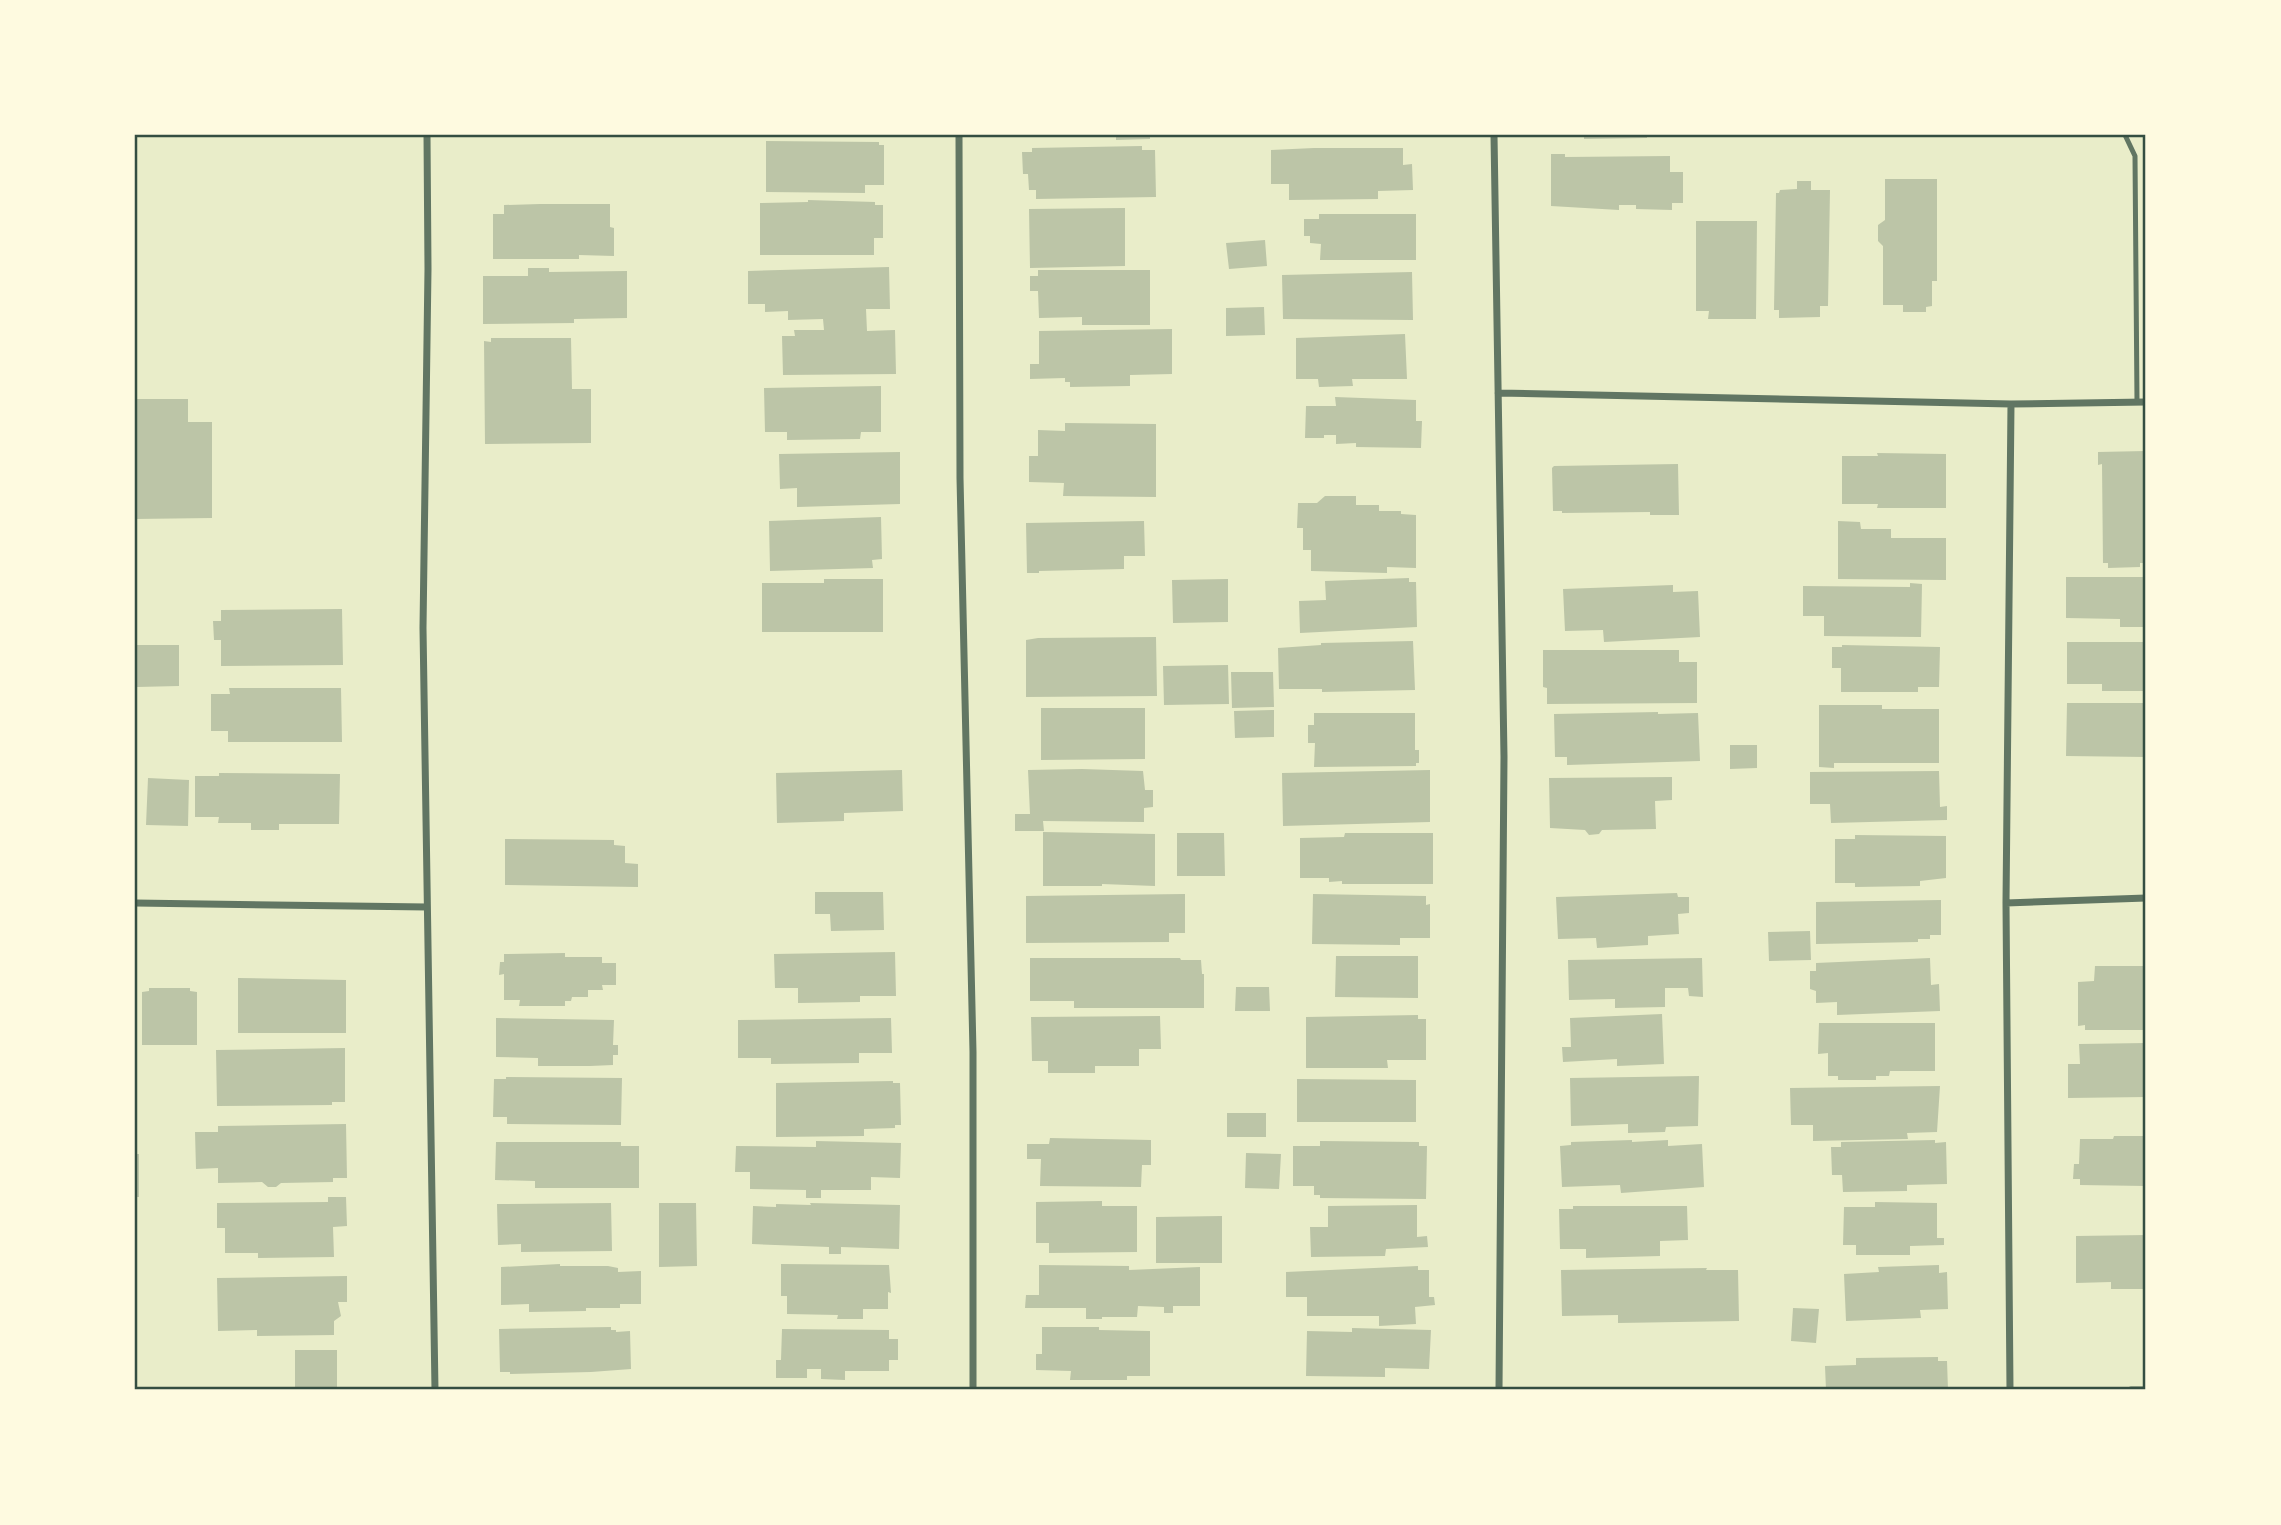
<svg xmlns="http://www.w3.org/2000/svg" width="2281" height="1525" font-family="Raleway,sans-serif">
<rect width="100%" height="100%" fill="#e9edc9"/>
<path fill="#bcc5a7" d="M1116,135H1150V139L1116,140Z
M1584,135H1647V138L1584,139Z
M766,141L879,142V145H884V185H865V193L766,192Z
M1142,146V150H1155L1156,197L1036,199V190H1029L1028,174H1023L1022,152H1032V148Z
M1314,148H1403V165L1412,164L1413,190L1378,191V199L1289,200V184H1271V150Z
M1551,154H1565V157L1670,156V172H1683V203H1672V210L1636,209V205H1619V210L1551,206Z
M1885,179H1937V281H1932V306L1926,307V312H1903V305H1883V246L1878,241V225L1885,220Z
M1797,181H1811V190H1830L1828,306H1820V317L1779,318V310H1774L1776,193H1779L1780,190L1797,189Z
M808,200L875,202V205H883V238H874V255H760V203L808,202Z
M540,204H610V227L614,228V256L579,255V259H493V214H504V205Z
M1125,208V266L1030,268L1029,209Z
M1319,214H1416V260H1320L1321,244L1310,243V236H1304V219H1319Z
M1696,221H1757L1756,319H1708L1709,311H1696Z
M1265,240L1267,266L1229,269L1226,243Z
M889,267L890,309H866L867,331L895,330L896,374L783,375L782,336H795L794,330H824L823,319L788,320V311L765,312V304H748V271Z
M528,268H549V272L627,271V318L574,319V323L483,324V276H528Z
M1038,270H1150V325H1082V317L1039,318L1038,291H1030V276H1038Z
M1412,272L1413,320L1283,319L1282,275Z
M1264,307L1265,335L1226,336V308Z
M1172,329V374L1130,375V386L1070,387V382H1065V378L1030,379V364H1039V331Z
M1405,334L1407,379H1352L1353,386L1319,387L1318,379H1296V338Z
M491,338H571L572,389H591V443L485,444L484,341L491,342Z
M881,386V432H861L860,439L787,440V432H765L764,388Z
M1335,397L1416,400V421H1422L1421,448L1356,447V443L1336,444V435H1324V438H1305L1306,406H1336Z
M135,399H188V422H212V518L135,519Z
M1065,423L1156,424V497L1063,496L1064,483L1029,482V456H1038V430L1065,431Z
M2146,451V563H2140V567L2108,568V563H2103L2102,464L2098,465V452Z
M900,452V504L797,507V488L780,489L779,454Z
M1877,453L1946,454V508H1877L1878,504H1842V456H1878Z
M1678,464L1679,515H1650V512L1562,513V511H1553L1552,468L1554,466Z
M1325,496H1356V505H1379V511H1401V514L1416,515V568L1387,567V573L1311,571V550H1303V528H1297L1298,503H1317Z
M881,517L882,559L872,560L873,568L770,571L769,521Z
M1144,521L1145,556H1124V569L1039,571V573H1027L1026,523Z
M1838,521L1860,522L1861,529H1891V538H1946V580L1838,579Z
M2066,577H2146V627H2120V619L2066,618Z
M1409,578V582H1416L1417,627L1300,633L1299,601L1326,600L1325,581Z
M824,579H883V632H762V583H824Z
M1228,579V622L1173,623L1172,580Z
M1910,583L1922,584L1921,637L1824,636V616H1803V586L1910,587Z
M1673,585V592L1698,591L1700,637L1604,642L1603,630L1565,631L1563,589Z
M342,609L343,665L221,666V640H214L213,621H221V610Z
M1156,637L1157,696L1026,697V640L1038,638Z
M1413,641L1415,690L1322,692V689H1279L1278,648L1321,645V643Z
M2067,642H2146V691H2102V684H2067Z
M137,645H179V686L137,687Z
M1842,645L1940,647L1939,687H1918V692H1841V668H1832V647H1842Z
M1543,650H1679V662H1697V703L1547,704V688L1543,687Z
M1228,665L1229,704L1164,705L1163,666Z
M1231,672H1273L1274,707L1232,708Z
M229,688H341L342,742H228V731H211V694H230Z
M2067,703H2146V757L2066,756Z
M1819,705H1882V709H1939V763H1834V768L1819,767Z
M1041,708H1145V759L1041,760Z
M1274,710V737L1235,738L1234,711Z
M1658,712V714L1698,713L1700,761L1567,765V757H1555L1554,714Z
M1314,713H1415V750H1419V763H1416V766L1314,767L1315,743H1308V725H1314Z
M1730,745H1757V768L1730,769Z
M1082,769L1143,771L1145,790H1153V807L1144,808V822L1043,821L1044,831H1015V814H1030L1028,770Z
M902,770L903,811L844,813V821L777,823L776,773Z
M1430,770V822L1283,826L1282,773Z
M1939,771L1940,807L1947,806V820L1831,823L1830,804H1810V772Z
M219,773L340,774L339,824H279V830H251V823H218L219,817H195V776H219Z
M1672,777V800L1655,801L1656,829L1602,830L1599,834L1589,835L1585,830L1550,828L1549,778Z
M148,778L189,780L188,826L146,825Z
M1043,832L1155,834V886L1102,884V886H1043Z
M1177,833H1224L1225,876H1177Z
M1345,833H1433V884H1342V881L1329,882V878H1300V838L1344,837Z
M1855,835L1946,836V878L1920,881V886L1855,887V883H1835V839H1855Z
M505,839L614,840V845L625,846V863L638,864V887L505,885Z
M815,892H883L884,930L831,931L830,914H815Z
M1677,893L1678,897H1689V913L1678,914L1679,934L1648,936V945L1597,948L1596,938L1558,939L1556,897Z
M1185,894V933H1169V942L1026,943V896Z
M1313,894L1426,896V905L1430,904V938H1400V945L1312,944Z
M1941,900V935H1930V939H1918V942L1816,944V902Z
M1810,931L1811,960L1769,961L1768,932Z
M895,952L896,996H860V1002L798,1003V988H775L774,954Z
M565,953V957H602V963H616V985H602L603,990H588V997H572L571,1001H565V1006H519L520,1000H504V974L499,975L500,962H504V954Z
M1336,956H1418V998L1335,997Z
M1030,958H1180L1181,960H1201L1202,974H1204V1008H1074V1001H1030Z
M1702,958L1703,997L1689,996L1688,988H1665V1007L1615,1008V999L1569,1000L1568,960Z
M1930,958L1931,985L1939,984L1940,1011L1837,1015V1002L1816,1003V991L1810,989V971H1816V963Z
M2095,966H2146V1030H2085V1025L2078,1026V982L2094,981Z
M238,978L346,980V1033H238Z
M1236,987H1269L1270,1011H1235Z
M149,988H190V991L197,992V1045H142V992L149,991Z
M1662,1014L1664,1064L1617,1066V1059L1563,1062L1562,1047H1571L1570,1018Z
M1418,1015V1019H1426V1060H1387L1388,1068H1306V1017Z
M1160,1016L1161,1049H1139V1066H1095V1073H1048V1061H1032L1031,1017Z
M496,1018L614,1020L613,1045H618V1055H613V1065L590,1066H538V1058L496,1057Z
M891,1018L892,1053H859V1063L771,1064V1058H738V1020Z
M1819,1023H1935V1071H1890L1889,1076H1876V1080H1838V1076H1828V1053L1818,1054Z
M2146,1043V1097L2068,1098V1064H2080L2079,1044Z
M345,1048V1102H332V1105L217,1106L216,1050Z
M1699,1076L1698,1126L1666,1127L1665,1132L1628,1133V1124L1571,1126L1570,1078Z
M506,1077L622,1078L621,1125L507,1124V1117H493L494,1079H506Z
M1297,1079L1416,1080V1122H1297Z
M893,1081V1083H900L901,1125H895V1128L864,1129V1136L776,1137V1083Z
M1940,1086L1937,1132L1907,1133L1908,1139L1813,1141V1125H1791L1790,1088Z
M1227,1113H1266V1137H1227Z
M346,1124L347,1178H333V1182L281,1183L276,1187H268L262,1182L218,1183V1168L196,1169L195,1132H218V1126Z
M2114,1136H2146V1186L2080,1185V1179H2073L2074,1164H2079L2080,1139H2113Z
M1050,1138L1151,1140V1165H1142L1141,1187L1040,1186L1041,1159H1027V1144H1049Z
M1632,1140V1142L1668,1140V1146L1702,1144L1704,1187L1621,1193L1620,1185L1562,1187L1560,1146L1571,1145V1142Z
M1935,1140V1143L1946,1142L1947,1184L1907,1185V1191L1843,1192L1842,1175H1832L1831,1147H1841V1142Z
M816,1141L901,1143L900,1178L871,1177V1190H821V1198H806V1190L750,1189V1172H735L736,1146L816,1147Z
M1320,1141L1419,1142V1146H1427L1426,1199L1320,1198V1195H1314V1186H1293V1146H1320Z
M496,1142H621V1146H639V1188H535V1181L495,1180Z
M1246,1153L1281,1154L1279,1189L1245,1188Z
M135,1154H139V1197H135Z
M328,1197H346L347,1226L333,1227L334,1257L258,1258V1253H225V1228H217V1203L328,1202Z
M1102,1201V1206H1137V1252L1049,1253V1243H1036V1202Z
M1875,1202L1937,1203V1238H1944V1245L1910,1246V1255H1856V1245H1843L1844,1207H1875Z
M611,1203L612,1251L521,1252V1244L498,1245L497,1204Z
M659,1203H696L697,1266L659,1267Z
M810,1203L900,1205L899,1249L841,1247V1254H829V1247L752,1244L753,1206L776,1207V1204L811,1205Z
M1417,1205V1237L1427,1236L1428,1247L1386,1249L1385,1256L1311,1257L1310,1227H1328V1206Z
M1573,1206H1687L1688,1240L1660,1241V1256L1586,1258V1249H1560L1559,1209H1573Z
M1222,1216V1263H1156V1217Z
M2146,1235V1289H2111V1282L2076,1283V1236Z
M560,1264V1266H608L618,1268V1272L641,1271V1304H620V1308H586V1311L529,1312V1304L501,1305V1267Z
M781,1264L889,1265L891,1293L888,1292V1309H863V1319H837L838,1315L787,1314V1296H781Z
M1039,1265L1129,1266V1270L1200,1267V1306H1173V1313H1164V1307L1138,1306L1137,1317H1102V1319H1086V1308H1025L1026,1295H1039Z
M1939,1265V1273L1947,1272L1948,1309L1920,1310L1921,1318L1846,1321L1844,1274L1879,1272L1878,1267Z
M1418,1266V1270H1429V1297H1434L1435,1305L1415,1307L1416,1324L1379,1326V1316H1307V1297H1286V1272Z
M1707,1268L1706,1270H1738L1739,1321L1618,1323V1315L1562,1316L1561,1270Z
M347,1276V1302H338L341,1316L334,1321V1335L257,1336V1330L218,1331L217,1278Z
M1793,1308L1819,1309L1816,1343L1791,1341Z
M611,1327V1330H616V1332L630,1331L631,1369L591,1372L510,1374V1372H500L499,1329Z
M1042,1327H1099V1330L1150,1331V1376H1127V1380H1070L1071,1371L1036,1370V1354H1042Z
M1352,1328L1431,1330L1429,1369L1385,1368V1377L1306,1376L1307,1331L1352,1332Z
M782,1329L889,1330V1339H898V1360H889V1371H845V1380L821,1379V1369H807V1378H776V1360H781Z
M295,1350H337V1390H295Z
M1938,1357V1361H1947L1948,1390H1826L1825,1366L1856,1365V1358Z
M508,1387L566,1388V1390H508Z"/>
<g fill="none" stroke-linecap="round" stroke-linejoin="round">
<path stroke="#617663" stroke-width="5" d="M2125,135L2135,156L2137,402"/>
<path stroke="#617663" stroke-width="7" d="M427,135L428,269L423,628L435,1390
M959,135L960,478L973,1052V1390
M1494,135L1504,757L1499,1390
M1498,393L2011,404L2146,402
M135,903L427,907
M2006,903L2146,898
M2010,1390L2006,903L2011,404
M2131,1390H2146"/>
</g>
<rect width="2281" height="1525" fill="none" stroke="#fefae0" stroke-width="273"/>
<rect x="136" y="136" width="2008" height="1252" fill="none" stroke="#344e41" stroke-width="2.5"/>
</svg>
